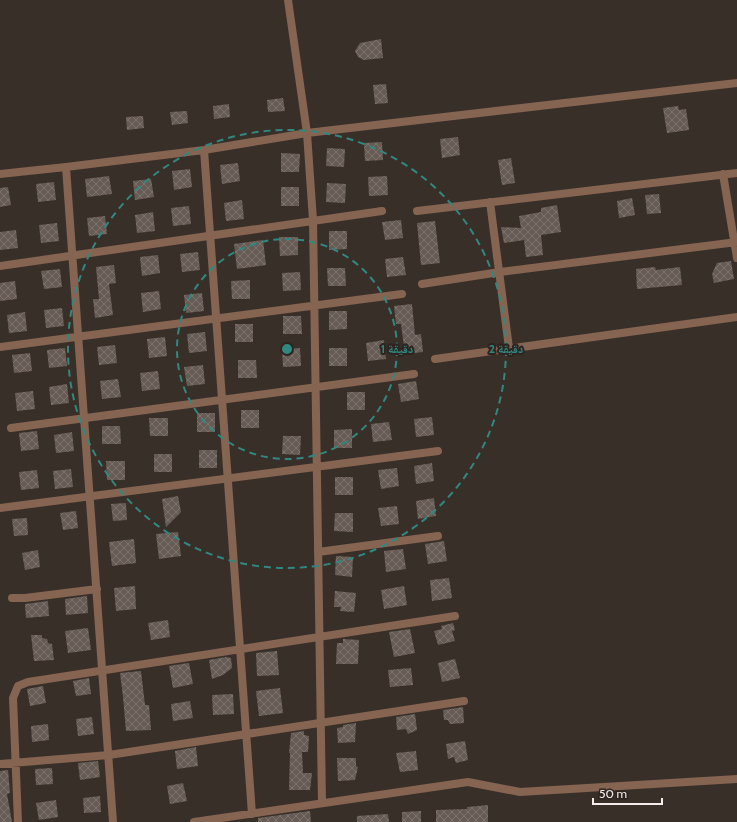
<svg xmlns="http://www.w3.org/2000/svg" width="737" height="822" font-family="Cabin,'Noto Naskh Arabic',sans-serif">
<defs>
<pattern id="building-cross-hatch" width="8" height="8" patternUnits="userSpaceOnUse"><rect width="8" height="8" fill="#665b55"/><path d="M0 0l8 8M0 8l8-8" fill="none" stroke="#7c736d"/></pattern>
</defs>
<rect width="100%" height="100%" fill="#392f29"/>
<path fill="url(#building-cross-hatch)" d="M381,39L383,58L364,60L358,57L355,51L360,43Z
M386,84L388,103L375,104L373,85Z
M283,98L285,111L268,112L267,100Z
M229,104L230,117L214,119L213,106Z
M678,106L679,110L686,109L689,130L667,133L663,108Z
M187,111L188,123L172,125L170,112Z
M143,116L144,128L127,130L126,117Z
M458,137L460,155L442,158L440,139Z
M382,142L383,160L365,161L364,143Z
M327,148L345,149L344,167L326,166Z
M281,153L300,154L299,172H281Z
M511,158L515,183L502,185L498,160Z
M238,163L240,181L222,184L220,165Z
M190,169L192,187L174,190L172,171Z
M109,176L112,194L87,197L85,179Z
M387,176L388,195L369,196L368,177Z
M151,179L154,197L135,200L133,181Z
M54,182L56,200L38,202L36,184Z
M327,183L346,184L345,203L326,202Z
M8,187L11,205L0,207V188Z
M281,187H299V206H281Z
M659,194L661,213L647,214L645,195Z
M632,198L635,215L619,218L617,201Z
M242,200L244,219L226,221L224,203Z
M557,205L561,232L541,235L543,255L526,257L524,240L504,243L501,227L521,228L519,216L541,212V208Z
M189,206L191,224L173,226L171,208Z
M153,212L155,231L137,233L135,215Z
M105,216L107,234L89,236L87,218Z
M401,220L403,238L385,240L382,222Z
M435,221L440,263L421,265L417,223Z
M57,223L59,241L41,243L39,225Z
M16,230L18,248L0,250V232Z
M329,231H347V249L329,250Z
M279,237H298V255L280,256Z
M263,240L266,265L237,269L234,244Z
M198,252L200,270L182,272L180,254Z
M158,255L160,273L142,276L140,257Z
M403,257L406,275L387,277L385,259Z
M731,261L734,279L714,283L712,274L717,263Z
M114,265L116,283L109,284L113,315L95,318L93,299H99L96,267Z
M655,267L656,270L680,267L682,285L637,289L636,269Z
M327,268H345L346,286H328Z
M60,269L62,287L44,289L41,271Z
M300,272L301,290L283,291L282,273Z
M250,280V299H232L231,281Z
M15,281L17,299L0,301V283Z
M159,291L161,309L143,312L141,293Z
M202,293L204,311L186,313L184,295Z
M412,304L415,335L421,334L423,352L405,354L401,324H396L394,306Z
M62,308L64,326L46,328L44,310Z
M329,311H347V329L329,330Z
M25,312L27,331L9,333L7,315Z
M283,316H301L302,334H283Z
M235,324H253V342H235Z
M205,332L207,351L189,353L187,334Z
M165,337L167,356L149,358L147,339Z
M384,340L386,359L368,361L366,343Z
M115,345L117,363L99,365L97,347Z
M65,348L67,366L49,368L47,350Z
M300,348L301,366L283,367L282,349Z
M329,348H347V366H329Z
M30,353L32,371L14,373L12,355Z
M238,360H256L257,378H238Z
M203,365L205,384L187,386L184,367Z
M158,371L160,389L142,391L140,373Z
M118,379L121,397L102,399L100,381Z
M416,381L419,399L401,402L398,384Z
M67,384L69,403L51,405L49,387Z
M33,391L35,409L17,411L15,393Z
M347,392H365V410H347Z
M241,410H259V428H241Z
M197,413H215V432H197Z
M432,417L434,435L416,437L414,419Z
M149,418H168V436H150Z
M389,422L392,440L373,442L371,424Z
M102,426H120L121,444H102Z
M352,429V448H334V430Z
M37,431L39,449L21,451L19,433Z
M72,432L74,451L56,453L54,435Z
M283,436H301L300,455L282,454Z
M199,450H217V468H199Z
M154,454H172V472H154Z
M106,461H125V480H107Z
M432,463L434,481L416,484L414,466Z
M397,468L399,486L381,489L378,470Z
M71,469L73,487L55,489L53,471Z
M37,470L39,488L21,490L19,472Z
M335,477H353V495H335Z
M178,496L181,512L166,527L162,499Z
M434,498L436,516L418,519L416,501Z
M126,503L127,520L113,521L111,504Z
M397,506L399,524L381,526L378,508Z
M76,511L78,528L63,530L60,513Z
M335,513H353V532L334,531Z
M27,518L28,535L14,536L12,519Z
M178,532L181,556L159,559L156,534Z
M134,539L136,563L112,566L109,542Z
M444,541L447,561L428,564L425,544Z
M403,549L406,569L386,572L384,551Z
M38,550L40,567L25,570L22,553Z
M336,556L353,557L352,577L335,575Z
M449,578L452,598L432,601L430,580Z
M135,586L136,609L116,611L114,588Z
M404,586L407,605L384,609L381,590Z
M335,591L356,593L354,612L340,611L341,607H334Z
M87,596L88,613L66,615L65,599Z
M48,601L49,616L26,618L25,604Z
M168,620L170,637L151,640L148,623Z
M453,623L455,630L452,631L455,641L438,645L434,631L442,629L441,626Z
M88,628L91,650L68,653L65,631Z
M410,629L415,653L394,657L389,632Z
M31,635H42V638L47,639L48,643L52,644L54,660L34,661Z
M343,639L359,640L358,664H336L337,643H343Z
M277,651L279,675L257,676L256,653Z
M226,657L231,658L232,668L223,675L212,679L209,660Z
M455,659L460,678L442,682L438,663Z
M188,663H189L193,684L173,688L169,666Z
M411,668L413,685L390,687L388,670Z
M141,671L145,705H149L151,730L126,731L123,697L120,673Z
M89,678L91,694L76,696L73,681Z
M43,686L46,703L30,706L27,689Z
M280,688L283,713L259,716L256,691Z
M233,694L234,714L213,715L212,695Z
M190,701L193,718L173,721L171,704Z
M463,707L464,723L450,724L448,720H444L443,710Z
M415,714L417,730L408,734L406,729L397,730L396,717Z
M92,717L94,734L78,736L76,719Z
M356,723L355,742L338,743L337,728L343,727V725Z
M48,724L49,740L32,742L31,726Z
M304,731V735L309,736L308,752H302L303,773H312L310,790H289L290,753H289L291,733Z
M465,741L468,760L456,763L454,757L448,759L446,744Z
M196,747L198,766L177,769L175,751Z
M416,751L418,770L400,772L396,753Z
M337,758H356V766L358,767L355,780L338,781Z
M98,761L100,777L80,780L78,763Z
M52,768L53,784L36,785L35,769Z
M8,770L10,793L7,794L12,822H0V771Z
M183,783L187,801L170,804L167,786Z
M100,796L101,812L84,813L83,798Z
M56,800L58,817L39,820L36,803Z
M488,805V822H436V810L467,809V807Z
M310,811L311,822H258V818Z
M421,811V822H402V812Z
M388,814L389,822H357V816Z"/>
<g fill="none" stroke-linecap="round" stroke-linejoin="round">
<path stroke="#856451" stroke-width="8" d="M288,0L307,133L313,220L322,803
M204,150L252,814
M66,167L113,822
M0,174L66,167L204,150L307,133L737,83
M723,174L737,258
M490,202L509,348
M417,211L737,173
M0,266L382,211
M422,284L500,272L737,242
M0,347L402,294
M435,359L737,317
M11,428L414,374
M0,508L438,451
M318,552L438,536
M12,598H25L97,589
M0,764L109,755L464,701
M18,822L13,698L18,686L28,682L455,616
M194,822L468,782L520,792L737,779"/>
</g>
<g fill="none" stroke="#318880" stroke-width="2" stroke-dasharray="7 5">
<circle cx="287" cy="349" r="110"/>
<circle cx="287" cy="349" r="219"/>
</g>
<circle cx="287" cy="349" r="6" fill="#318880" stroke="#2e2520" stroke-width="2"/>
<g font-size="12" text-anchor="middle" font-weight="bold" fill="#318880" stroke="#2e2520" stroke-width="4" stroke-linejoin="round" paint-order="stroke">
<text x="397" y="353">1 دقيقة</text>
<text x="506" y="353">2 دقيقة</text>
</g>
<path d="M593 798v6h69v-6" fill="none" stroke="#f4ede9" stroke-width="2"/>
<text x="599" y="798" font-size="12" fill="#f4ede9" stroke="#2e2520" stroke-width="3" paint-order="stroke">50 m</text>
</svg>
